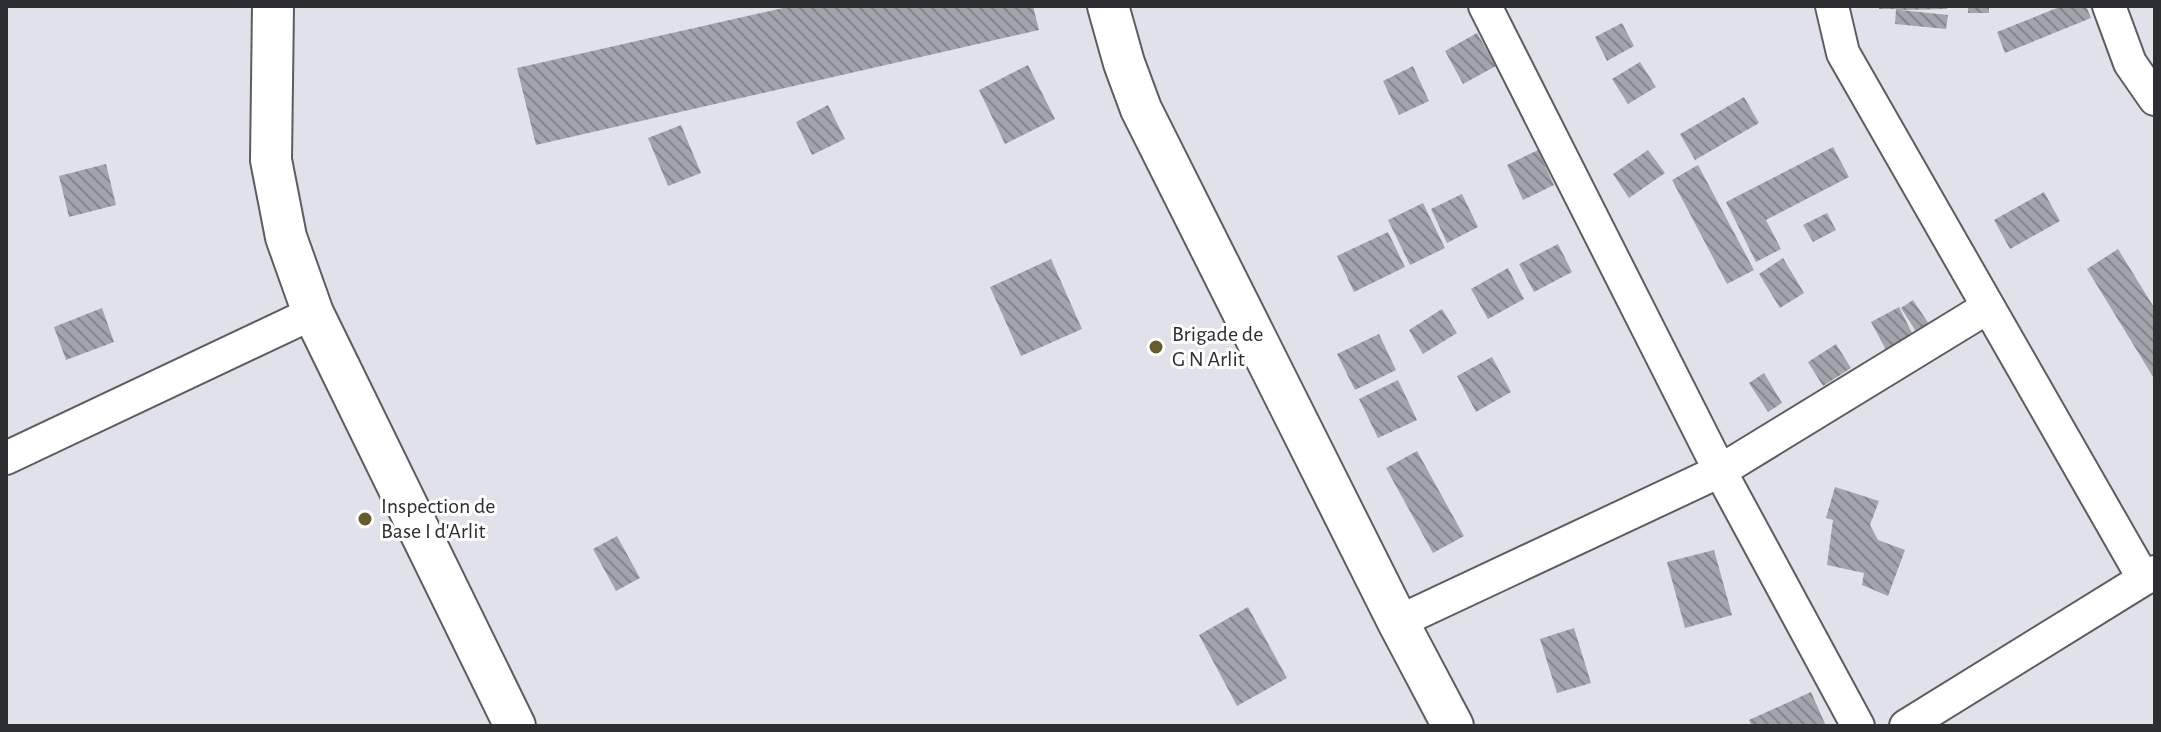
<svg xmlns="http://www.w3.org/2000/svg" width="2161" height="732" font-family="'Alegreya Sans',sans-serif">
<defs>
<pattern id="building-back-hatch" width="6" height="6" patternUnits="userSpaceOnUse" patternTransform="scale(2)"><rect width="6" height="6" fill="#a3a4ab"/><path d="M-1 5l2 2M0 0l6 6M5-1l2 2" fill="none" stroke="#85868c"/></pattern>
</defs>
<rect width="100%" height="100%" fill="#e0e1e9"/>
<path fill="url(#building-back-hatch)" d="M792,6H1033L1039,30L536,145L517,68Z
M1879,6H1947V9L1900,10L1948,15L1946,29L1895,24L1896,9H1879Z
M1968,6H1989V13H1968Z
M2062,6H2086L2091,18L2005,53L1997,32Z
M1622,23L1634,46L1607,61L1595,37Z
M1477,33L1496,66L1463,84L1445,51Z
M1640,62L1656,87L1628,104L1612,79Z
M1028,65L1055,119L1005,144L979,90Z
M1413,66L1429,101L1399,115L1383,81Z
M1744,97L1759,123L1695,160L1680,134Z
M828,105L845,139L812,155L796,122Z
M681,125L701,173L668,186L648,138Z
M1833,147L1849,177L1766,220L1781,249L1756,262L1726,202Z
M1538,150L1554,185L1523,200L1507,165Z
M1648,150L1665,173L1629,198L1613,174Z
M106,164L116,205L69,217L59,176Z
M1698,165L1754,270L1727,284L1672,180Z
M2044,192L2060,221L2010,249L1994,220Z
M1462,194L1478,227L1447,243L1431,209Z
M1423,203L1445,248L1410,265L1388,220Z
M1827,213L1836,230L1813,242L1803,225Z
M1388,232L1405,267L1354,292L1337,256Z
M1558,244L1572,272L1534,292L1519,264Z
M2118,249L2155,309V380L2087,269Z
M1783,258L1804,293L1780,308L1759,274Z
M1051,259L1082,329L1021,356L990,287Z
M1508,268L1524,299L1488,319L1471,289Z
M1913,300L1929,324L1917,333L1901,308Z
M1899,307L1913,335L1886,350L1871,322Z
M102,308L114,342L66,360L54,327Z
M1442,309L1457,333L1423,354L1409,330Z
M1379,334L1396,370L1355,390L1337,354Z
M1836,344L1851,368L1823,386L1808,362Z
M1492,357L1511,392L1476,412L1457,376Z
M1764,373L1782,403L1768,412L1749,383Z
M1398,380L1417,420L1378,438L1359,399Z
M1417,451L1464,536L1433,553L1386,468Z
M1835,487L1879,501L1870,525L1878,540L1905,550L1888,596L1862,585L1864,573L1827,565L1833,520L1826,518Z
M617,536L640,578L616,591L593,549Z
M1714,550L1732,615L1685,628L1667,562Z
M1248,607L1287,678L1237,706L1199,635Z
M1574,628L1591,683L1557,693L1540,639Z
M1811,692L1826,726H1752L1749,720Z"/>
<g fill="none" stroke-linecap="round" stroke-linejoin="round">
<defs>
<path id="minor" d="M1485,6L1720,471L1858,726
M1832,6L1843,53L2144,579
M2109,6L2130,63L2155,99
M6,458L313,313
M1398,622L1720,471L1988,307
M1906,726L2155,572"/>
<path id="tertiary" d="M273,6L271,160L286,237L313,313L515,726
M1108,6L1124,63L1141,109L1398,622L1453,726"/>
</defs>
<use href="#minor" stroke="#5c5d64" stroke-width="36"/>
<use href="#tertiary" stroke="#5c5d64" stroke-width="44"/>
<use href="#minor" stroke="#fff" stroke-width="32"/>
<use href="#tertiary" stroke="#fff" stroke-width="40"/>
</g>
<g fill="#645d2a" stroke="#fff" stroke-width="3">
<circle cx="1156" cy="347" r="8"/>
<circle cx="365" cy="519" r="8"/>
</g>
<g text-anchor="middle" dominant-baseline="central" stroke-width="6" stroke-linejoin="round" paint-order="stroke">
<g font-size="22" fill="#2d2e31" stroke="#fff" text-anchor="start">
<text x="1172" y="334">Brigade de<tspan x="1172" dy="25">G N Arlit</tspan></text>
<text x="381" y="506">Inspection de<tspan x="381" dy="25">Base I d'Arlit</tspan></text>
</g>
</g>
<rect width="2161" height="732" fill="none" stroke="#2d2e31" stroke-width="16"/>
</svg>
